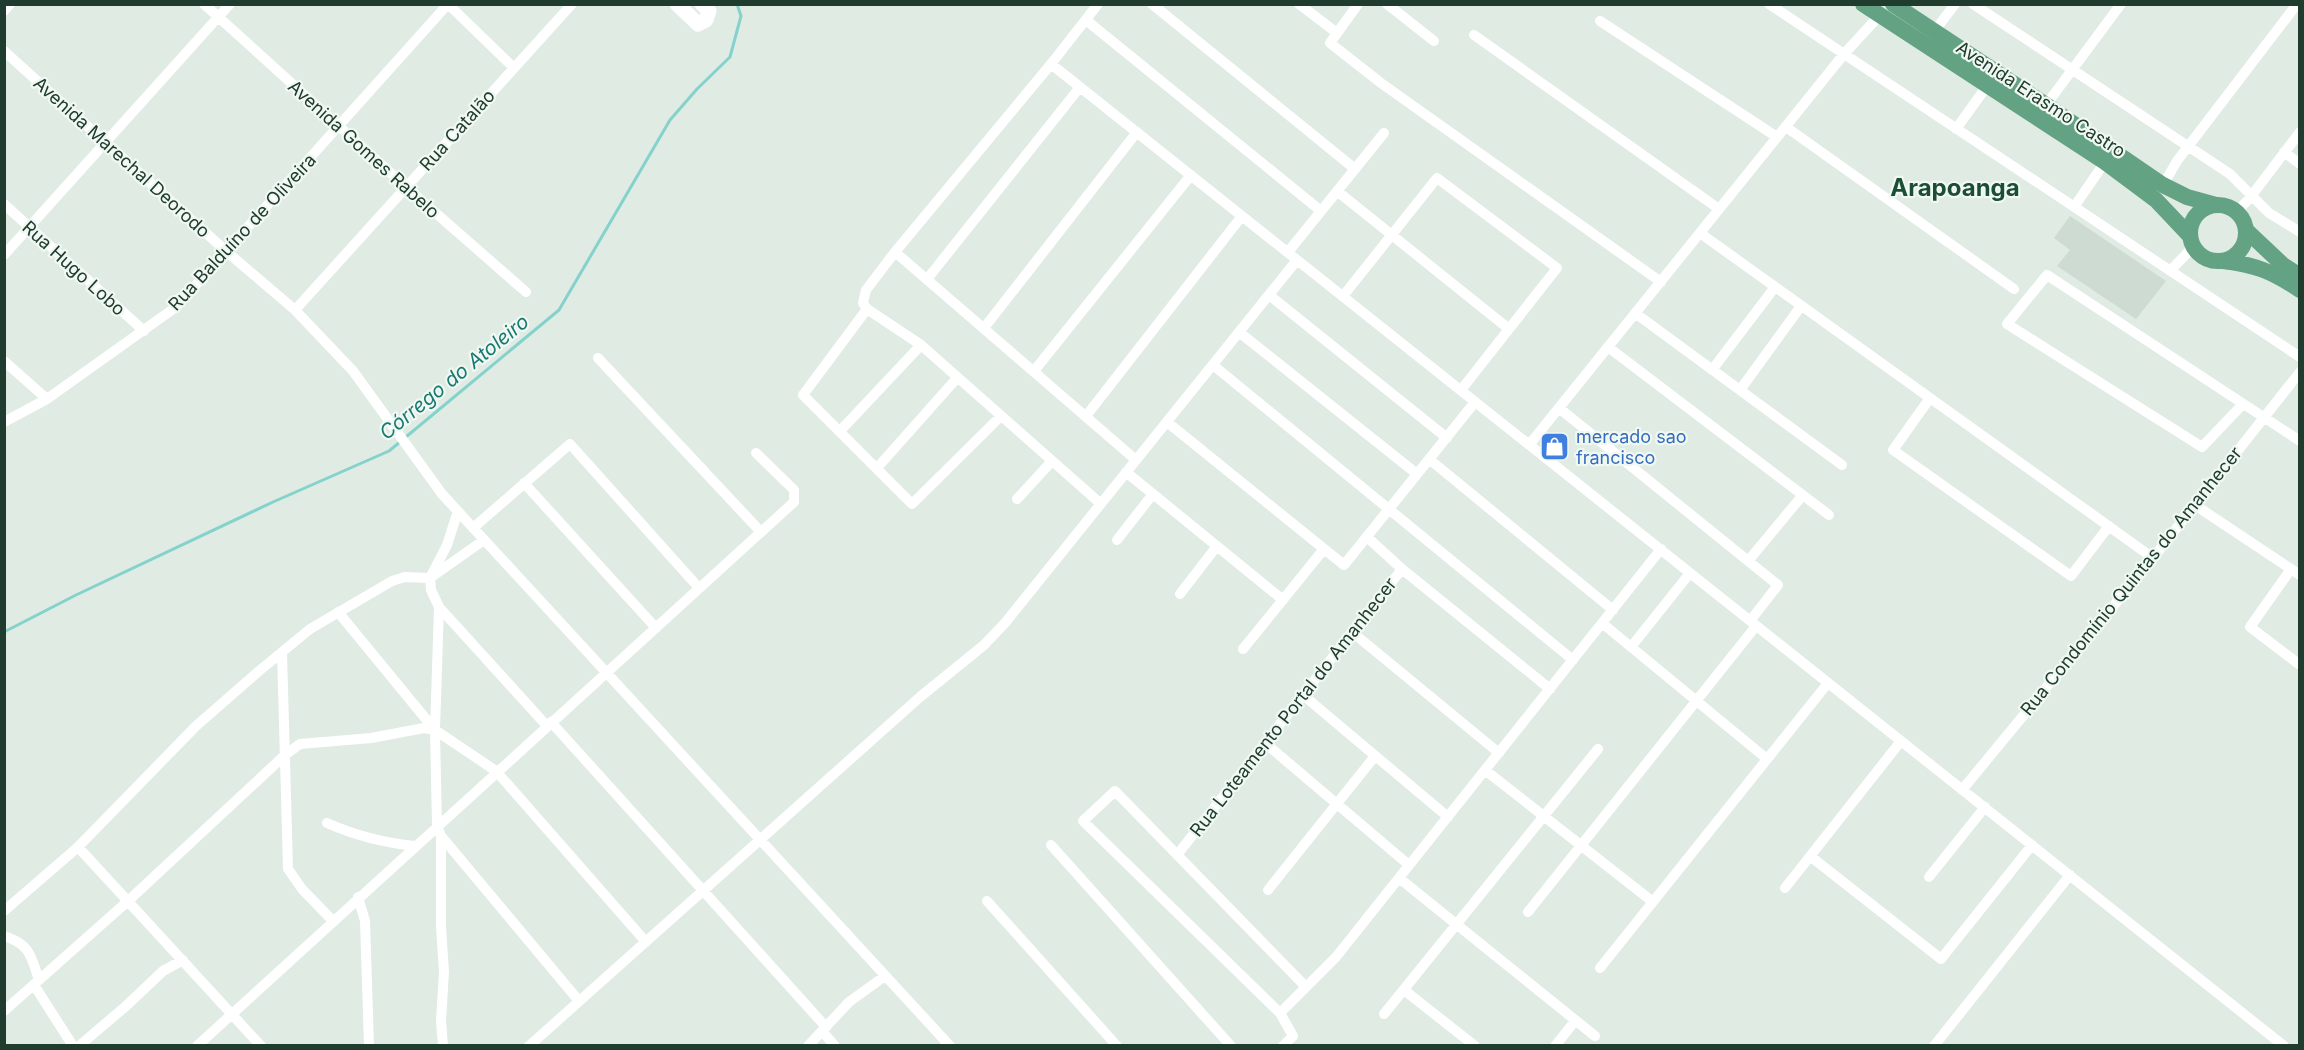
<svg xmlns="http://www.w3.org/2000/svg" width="2304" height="1050" font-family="Inter,sans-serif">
<rect width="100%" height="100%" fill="#dfebe3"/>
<path fill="#cedbd2" d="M2070,216L2166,281L2136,319L2057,266L2070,250L2054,238Z"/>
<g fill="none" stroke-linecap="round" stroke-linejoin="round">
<path stroke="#85d2cc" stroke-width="3" d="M4,632L76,595L273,502L389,451L559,310L670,120L697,89L730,57L741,16L737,4"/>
<path stroke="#fff" stroke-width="10" d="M204,4L406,187L526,292
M448,4L514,68
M1098,4L1051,64L895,252L866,290L863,303L867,309L921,345L1101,504
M1152,4L1355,169
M1299,4L1337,33
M1358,4L1330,43L1381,83L1661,282
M1387,4L1434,41
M1769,4L2300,357
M1973,4L2230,174L2269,213L2300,232
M4,11L10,4
M1086,20L1321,211
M1600,21L1777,137
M1933,33L1955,4
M1474,35L1719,209
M4,51L227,252L295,310L353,371L442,494L950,1046
M1051,64L2284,1046
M2046,105L2121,4
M1786,127L2014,289
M1956,129L1987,86
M2284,152L2300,164
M2163,185L2177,161L2297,4
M1337,191L1509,329
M4,204L144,331
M2074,207L2105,162
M2237,211L2249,199L2300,132
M1700,233L2153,558
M895,252L1136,460
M1288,252L1384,133
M4,255L230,4
M2170,271L2193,247
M928,278L1080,87
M1269,295L1447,438
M1343,296L1437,178L1557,268L1461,390
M867,309L803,395L912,504L1001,416
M295,310L572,4
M1635,313L1842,465
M984,328L1137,132
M1239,332L1417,474
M1608,347L1829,515
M598,358L761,532
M4,361L47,399
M1213,365L1573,660
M1712,370L1775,287
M1034,371L1191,175
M1740,390L1801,306
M1930,398L1893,450L2071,576L2109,526
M2243,404L2202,447L2007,324L2047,275L2300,441
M1559,408L1778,585L1750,621
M1086,416L1242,216
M4,422L47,399L176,307L448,4
M1167,422L1344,565L1475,402
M840,431L921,345
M1529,445L1844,54L1879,16
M1429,459L1613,610
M877,468L957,378
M1126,472L1283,600
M524,483L656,628
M1017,499L1052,461
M2195,505L2300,575
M458,511L447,545L430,578L431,590L439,607L435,730L437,826L441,836L579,1001
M473,528L570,444L699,588
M1367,537L1402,569L1550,689
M1117,540L1153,494
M1748,561L1802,496
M2291,569L2250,627L2300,665
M1180,594L1217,546
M439,607L547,726
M338,612L435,730
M1602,623L1767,759
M1352,632L1499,753
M1631,647L1690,573
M1243,649L1324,549
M282,652L288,869L302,889L333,921
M1303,695L1448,817
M551,722L826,1027
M1265,743L1409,865
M1485,770L1653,902
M1962,790L2153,558L2300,372
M327,823C354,835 386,843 415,846
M441,836V927L444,972L441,1021L443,1046
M1051,845L1231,1046
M78,847L196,726L259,671L310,629L392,581L405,577L430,578L484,540
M1177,855L1402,569
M1810,856L1941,959L2032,845
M1929,877L1985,807
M1399,878L1595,1036
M1785,888L1901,741
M1268,890L1375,756
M358,897L365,921L369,1046
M987,901L1117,1046
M4,911L78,847L261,1046
M1528,912L1756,626
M4,936C30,944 31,956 39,980
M1600,968L1828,683
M34,985L73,1046
M1404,990L1475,1046
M4,1011L128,901L285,755L300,744L371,738L424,728L435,730L496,771L646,942
M1280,1013L1336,957L1661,549
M1384,1014L1598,749
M822,1031L835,1046
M79,1046L126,1006L163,971L183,960
M197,1046L794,502V490L756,453
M529,1046L920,697L984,645L1005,623L1297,260
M808,1046L849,1002L885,976
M1283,1046L1293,1036L1280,1013L1083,821L1115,791L1306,987
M1555,1046L1575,1021
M1934,1046L2070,875"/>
<path stroke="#fff" stroke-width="15" d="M677,4L698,24L706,20L709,11L702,4"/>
<path stroke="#63a283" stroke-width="16" d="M1863,4L2105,162L2156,200L2190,236
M1893,4L2046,105L2163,185L2187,197L2216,205
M2190 233a28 28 0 1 1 56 0a28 28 0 1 1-56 0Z
M2247,231L2283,265L2300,276
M2223,261C2256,265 2271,271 2300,290"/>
</g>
<defs>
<symbol id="shop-square" viewBox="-11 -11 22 22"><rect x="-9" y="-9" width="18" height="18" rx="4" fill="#3f7fe0" stroke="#f0f8f2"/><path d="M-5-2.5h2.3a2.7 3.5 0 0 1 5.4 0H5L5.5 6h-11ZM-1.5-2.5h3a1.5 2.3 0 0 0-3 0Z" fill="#fff"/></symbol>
</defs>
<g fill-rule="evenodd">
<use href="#shop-square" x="1538" y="430" width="33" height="33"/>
</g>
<g text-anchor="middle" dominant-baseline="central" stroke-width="4.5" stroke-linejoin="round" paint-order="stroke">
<g font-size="18" fill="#203c2e" stroke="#f0f8f2">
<text transform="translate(2041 99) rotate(33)">Avenida Erasmo Castro</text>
<text transform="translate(457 130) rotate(-48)">Rua Catalão</text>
<text transform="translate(364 149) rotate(42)">Avenida Gomes Rabelo</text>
<text transform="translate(122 157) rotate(42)">Avenida Marechal Deorodo</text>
<text transform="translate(242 232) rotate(-47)">Rua Balduíno de Oliveira</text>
<text transform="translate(74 268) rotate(42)">Rua Hugo Lobo</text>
<text transform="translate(2131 581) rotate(-51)">Rua Condomínio Quintas do Amanhecer</text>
<text transform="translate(1293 707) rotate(-52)">Rua Loteamento Portal do Amanhecer</text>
</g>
<g font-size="18" fill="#366cbe" stroke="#f0f8f2" text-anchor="start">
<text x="1576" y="436">mercado sao<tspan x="1576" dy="21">francisco</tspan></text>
</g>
<g font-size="20" font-style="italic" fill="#197972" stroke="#f0f8f2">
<text transform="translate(454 377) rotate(-39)">Córrego do Atoleiro</text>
</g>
<g font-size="24" font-weight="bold" fill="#1c4e36" stroke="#f0f8f2">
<text x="1955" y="187">Arapoanga</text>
</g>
</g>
<rect width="2304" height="1050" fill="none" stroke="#203c2e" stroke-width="12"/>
</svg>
